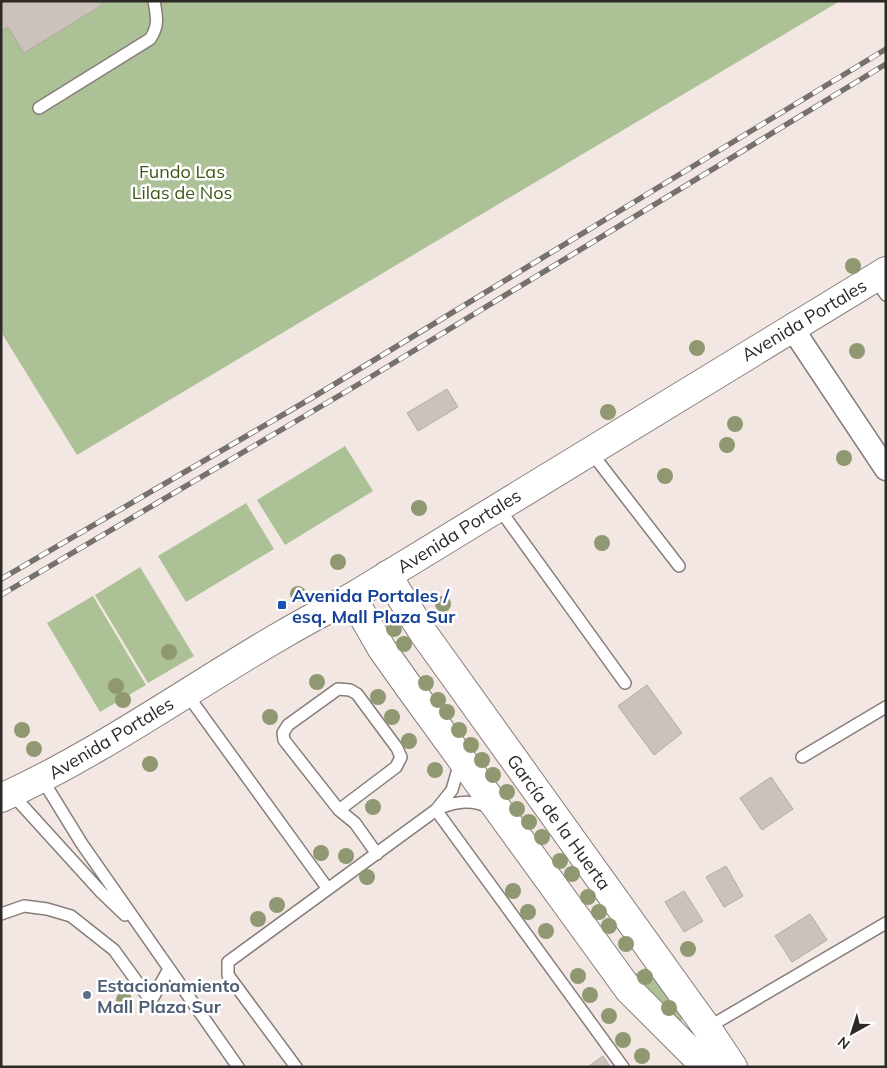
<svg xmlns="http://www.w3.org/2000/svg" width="887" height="1068" font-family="Mulish,sans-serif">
<rect width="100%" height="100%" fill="#f2e7e2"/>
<path fill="#adc197" d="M1,1H840L77,455L1,332Z
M345,446L373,491L285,545L257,500Z
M246,503L274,549L186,602L158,556Z
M140,567L194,656L148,683L95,595Z
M93,596L146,685L100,712L47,623Z
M647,967L683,1018L679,1025L633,975Z"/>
<path fill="#cac2bb" stroke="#b3aba4" d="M1,1H100L102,5L24,53L8,27L1,31Z
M447,389L458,407L418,431L407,413Z
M647,685L682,733L654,755L618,706Z
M771,777L793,809L762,830L740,798Z
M726,866L743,896L724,907L706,877Z
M684,891L703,921L684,932L665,902Z
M810,914L827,940L792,962L775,936Z
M603,1056L610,1067H588Z"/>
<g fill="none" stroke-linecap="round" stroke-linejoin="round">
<defs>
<path id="service" d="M39,108L150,39C159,26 157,17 154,1
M874,278L886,295
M590,451L679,566
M498,507L625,683
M186,693L328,889
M802,757L886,707
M42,779L82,844L238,1067
M11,793L101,892L125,915
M440,808C457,801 473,799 490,808
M339,810L396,767L401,757L397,748L357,694L350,690L338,689L288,725L283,733L284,740L339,810L355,823L377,854
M436,810L623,1067
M1,914L24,906L47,909L71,916L114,950L151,1001L169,969
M707,1028L886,923
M296,1067L228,975V962L436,810L452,790L460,762"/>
<path id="minor" d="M792,328L886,469"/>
<path id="tertiary" d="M387,575L424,634L707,1028L733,1067
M352,597L382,649L409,687L629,990L706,1067"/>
<path id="secondary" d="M1,798C124,742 231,657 352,597L886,271"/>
</defs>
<use href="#service" stroke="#877d79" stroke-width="14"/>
<use href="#minor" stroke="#877d79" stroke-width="25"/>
<use href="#tertiary" stroke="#877d79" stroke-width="30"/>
<use href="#secondary" stroke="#877d79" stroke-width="30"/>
<use href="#service" stroke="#fff" stroke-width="11"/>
<use href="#minor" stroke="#fff" stroke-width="22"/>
<use href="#tertiary" stroke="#fff" stroke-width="28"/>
<use href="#secondary" stroke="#fff" stroke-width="28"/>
<defs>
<path id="rail" d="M1,579L310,399L886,49
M1,595L364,381L886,64"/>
</defs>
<use href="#rail" stroke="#77716e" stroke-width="5.5"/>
<use href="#rail" stroke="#fff" stroke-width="4" stroke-dasharray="11" stroke-linecap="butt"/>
</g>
<g fill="#8f9871">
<circle cx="853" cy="266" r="8"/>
<circle cx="697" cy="348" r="8"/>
<circle cx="857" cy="351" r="8"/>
<circle cx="608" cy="412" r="8"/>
<circle cx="735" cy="424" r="8"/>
<circle cx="727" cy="445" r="8"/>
<circle cx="844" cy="458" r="8"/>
<circle cx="665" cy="476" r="8"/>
<circle cx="419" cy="508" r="8"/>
<circle cx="602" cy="543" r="8"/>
<circle cx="338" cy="562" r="8"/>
<circle cx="298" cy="594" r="8"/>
<circle cx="443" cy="604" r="8"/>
<circle cx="394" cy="629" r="8"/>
<circle cx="404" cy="644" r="8"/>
<circle cx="169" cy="652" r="8"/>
<circle cx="317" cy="682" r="8"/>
<circle cx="426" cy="683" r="8"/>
<circle cx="116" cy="686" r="8"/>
<circle cx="378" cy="697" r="8"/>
<circle cx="123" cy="700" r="8"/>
<circle cx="438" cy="700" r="8"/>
<circle cx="447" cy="712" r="8"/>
<circle cx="270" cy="717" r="8"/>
<circle cx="392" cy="717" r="8"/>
<circle cx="22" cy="730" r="8"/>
<circle cx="459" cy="730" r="8"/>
<circle cx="409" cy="741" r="8"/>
<circle cx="471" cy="745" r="8"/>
<circle cx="34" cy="749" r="8"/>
<circle cx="482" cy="760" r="8"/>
<circle cx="150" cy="764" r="8"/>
<circle cx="435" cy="770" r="8"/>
<circle cx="493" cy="775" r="8"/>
<circle cx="507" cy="792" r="8"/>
<circle cx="373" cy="807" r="8"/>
<circle cx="517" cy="809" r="8"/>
<circle cx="529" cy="822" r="8"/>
<circle cx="542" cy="837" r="8"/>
<circle cx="321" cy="853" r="8"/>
<circle cx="346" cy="856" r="8"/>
<circle cx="560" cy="861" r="8"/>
<circle cx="572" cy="874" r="8"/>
<circle cx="367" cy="877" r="8"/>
<circle cx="513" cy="891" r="8"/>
<circle cx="588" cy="897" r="8"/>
<circle cx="277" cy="905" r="8"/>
<circle cx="528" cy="912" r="8"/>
<circle cx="599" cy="912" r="8"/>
<circle cx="258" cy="919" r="8"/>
<circle cx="609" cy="926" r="8"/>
<circle cx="546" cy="931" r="8"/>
<circle cx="626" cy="944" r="8"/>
<circle cx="688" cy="949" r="8"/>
<circle cx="578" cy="976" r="8"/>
<circle cx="645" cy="977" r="8"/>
<circle cx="590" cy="995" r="8"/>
<circle cx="124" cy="1000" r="8"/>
<circle cx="669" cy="1008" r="8"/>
<circle cx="609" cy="1016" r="8"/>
<circle cx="623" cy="1040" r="8"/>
<circle cx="642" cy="1056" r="8"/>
</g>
<rect fill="#1a4fb4" stroke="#fff" stroke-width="2" x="277" y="600" width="10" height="10" rx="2.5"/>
<circle fill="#5c6f8a" stroke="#fff" stroke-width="2" cx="87" cy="995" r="5"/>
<g text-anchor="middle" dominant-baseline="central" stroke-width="5" stroke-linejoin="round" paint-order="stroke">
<g font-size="18" fill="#3e5814" stroke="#fff">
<text x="182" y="171">Fundo Las<tspan x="182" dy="21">Lilas de Nos</tspan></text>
</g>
<g font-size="18" fill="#2d2927" stroke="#fff">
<text transform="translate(804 320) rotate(-31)">Avenida Portales</text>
<text transform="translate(459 531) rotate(-32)">Avenida Portales</text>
<text transform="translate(111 738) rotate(-31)">Avenida Portales</text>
<text transform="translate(559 822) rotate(54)">García de la Huerta</text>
</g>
<g font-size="18" font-weight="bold" fill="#164399" stroke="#fff" text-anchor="start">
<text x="292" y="595">Avenida Portales /<tspan x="292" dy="21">esq. Mall Plaza Sur</tspan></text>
</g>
<g font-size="18" font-weight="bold" fill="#4e5e75" stroke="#fff" text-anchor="start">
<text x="97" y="985">Estacionamiento<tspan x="97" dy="21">Mall Plaza Sur</tspan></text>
</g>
</g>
<rect width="887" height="1068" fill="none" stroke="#2d2927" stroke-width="5"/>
<g transform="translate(852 1033) rotate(219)" stroke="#ffffff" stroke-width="4" paint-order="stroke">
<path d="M0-4L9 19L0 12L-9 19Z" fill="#2d2927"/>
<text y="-8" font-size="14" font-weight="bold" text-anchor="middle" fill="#2d2927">N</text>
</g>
</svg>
